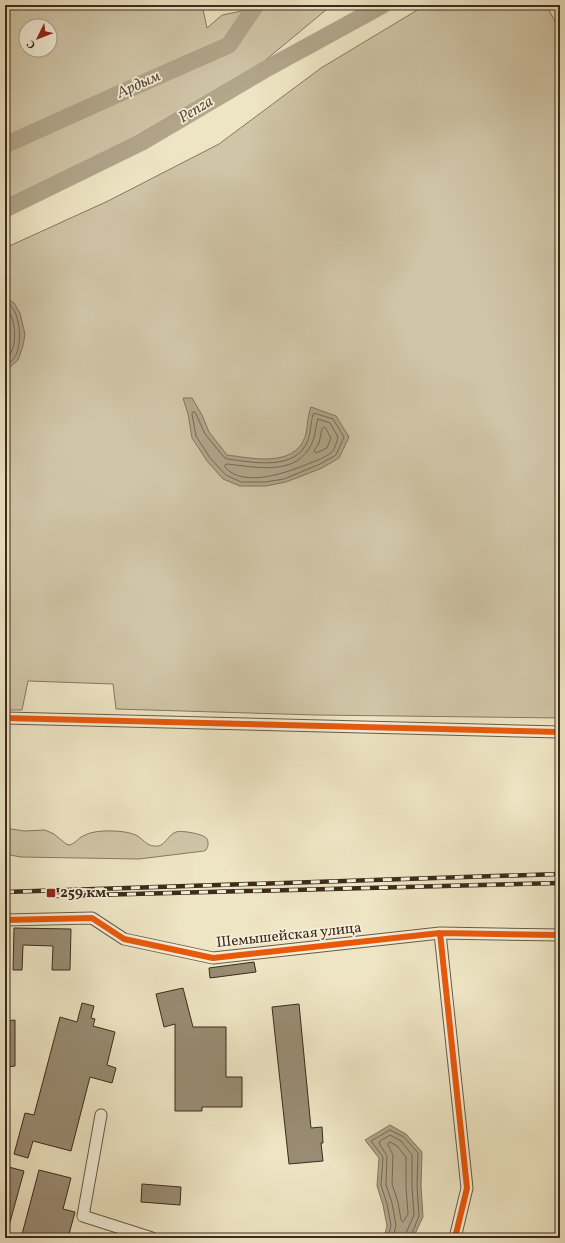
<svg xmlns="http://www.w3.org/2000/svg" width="565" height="1243" font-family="Vollkorn,serif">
<rect width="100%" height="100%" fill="#eee5c4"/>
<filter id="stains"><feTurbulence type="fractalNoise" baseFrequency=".005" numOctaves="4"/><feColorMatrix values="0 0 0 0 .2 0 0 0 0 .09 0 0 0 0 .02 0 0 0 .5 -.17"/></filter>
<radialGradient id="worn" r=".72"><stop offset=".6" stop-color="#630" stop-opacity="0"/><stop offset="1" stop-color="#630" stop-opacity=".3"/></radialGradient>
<path fill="#d0c5a7" stroke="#867862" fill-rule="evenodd" d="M5,5H202L207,28L222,15L267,6V5H332L262,63L124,143L5,200ZM26,26H50V50H26Z
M427,5H546L560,30V718L316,715L116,709L113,684L28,681L22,710H5V248L108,201L219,144L321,68L419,9Z
M5,828L24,831L45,830L54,834L66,844L70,845C76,843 79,837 85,835C96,829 125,830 136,835C142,838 147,846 154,846C165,848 167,835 176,832C181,830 205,834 207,839C209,843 208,847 206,850L204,851L139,859L21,857L5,854Z"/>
<path fill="#b2a68b" stroke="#83755f" d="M5,297L14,303L20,313L25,334L23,346L18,360L8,369L5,367Z
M183,398H192L202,415L209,432L227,455C251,458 294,468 305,437C308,427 307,417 311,407L336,416L349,437L339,458L322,468L286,482L266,486H240L223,479L207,461L198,447L192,438L188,414Z
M390,1125L406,1134L422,1152L421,1186L423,1217L413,1238H384L387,1226L383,1205L377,1186L379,1158L365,1140Z"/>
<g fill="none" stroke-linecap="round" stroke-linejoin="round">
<path stroke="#786854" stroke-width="1" d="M5,302C7,303 9,304 10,305C22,315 25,362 5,364
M5,307C17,316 19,352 5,359
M193,412H195L205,434L224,457L227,459C253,462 296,472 308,440C311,432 311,417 314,413L333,419L344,437L336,455L320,464L284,479L265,482H241L226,475L210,458L196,436L192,414Z
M318,419L330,423L338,437C337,442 335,448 332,452C328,456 316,461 310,463C289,472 243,489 225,467V465L227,464C256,467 297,477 312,443C316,435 315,426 318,419Z
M324,427L326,429L331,438L327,448L316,453L314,451L319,443L322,429Z
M390,1142L397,1146L406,1157V1186L408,1214L403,1222L401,1220L398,1202L392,1184L393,1155L388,1145Z
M388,1238L391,1225L387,1204L381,1185L383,1157L371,1141L390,1130L404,1137L418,1153L417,1186L419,1216L410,1238
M393,1238L396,1225L392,1203L386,1185L387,1156L379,1143L380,1141L390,1135L401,1141L412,1155V1186L414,1215L406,1233L405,1238"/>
<path stroke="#b2a68b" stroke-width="17" d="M5,145L154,78L229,45L256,5
M5,209L144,141L266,69L383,5"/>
</g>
<path fill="#998c73" stroke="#3d2b1c" d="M14,928L71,929L70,970H52L53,946L23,945L22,970H13Z
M254,962L256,972L210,978L209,968Z
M183,988L193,1027H226V1077H242V1107H202V1111H175V1024L164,1027L156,994Z
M82,1003L94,1006L91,1018L95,1019L93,1026L115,1032L107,1065L116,1068L112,1083L90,1077L71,1151L33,1141L28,1158L14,1154L25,1113L34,1115L60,1017L77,1022Z
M299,1004L311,1128L322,1127L323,1143H321L323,1161L289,1164L272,1007Z
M15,1020V1066L7,1067L6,1027H5V1021Z
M5,1166L24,1171L7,1233H5Z
M39,1170L71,1178L63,1209L75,1212L68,1238H38L31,1236V1238H21Z
M142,1184L181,1187L180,1205L141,1202Z"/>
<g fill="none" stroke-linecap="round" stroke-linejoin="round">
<defs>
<path id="minor" d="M5,718L560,732
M5,920L92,918L124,939L213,958L440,933L560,935
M440,933L467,1188L455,1238
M101,1115L83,1216L152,1238"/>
</defs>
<use href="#minor" stroke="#695a46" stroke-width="13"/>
<use href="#minor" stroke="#f4eed9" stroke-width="11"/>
<defs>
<path id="rail" d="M5,892L560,874
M55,896L560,883"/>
</defs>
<use href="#rail" stroke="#3d2b1c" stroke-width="4.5"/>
<use href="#rail" stroke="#f4eed9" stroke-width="3" stroke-dasharray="9" stroke-linecap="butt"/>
<defs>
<path id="cycleway" d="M5,718L560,732
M5,920L92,918L124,939L213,958L440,933L560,935
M440,933L467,1188L455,1238"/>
</defs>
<use href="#cycleway" stroke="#f4eed9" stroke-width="8"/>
<use href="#cycleway" stroke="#e8590c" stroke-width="6"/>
</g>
<rect fill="#8f2418" stroke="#f4eed9" stroke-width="1.5" x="46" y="888" width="10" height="10" rx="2"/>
<g text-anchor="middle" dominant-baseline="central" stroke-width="3.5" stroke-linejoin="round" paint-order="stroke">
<g font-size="15" font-weight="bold" fill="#3d2b1c" stroke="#f4eed9" text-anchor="start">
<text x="60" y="893">259 км</text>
</g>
<g font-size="15" fill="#3d2b1c" stroke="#f4eed9">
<text transform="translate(289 936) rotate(-6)">Шемышейская улица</text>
</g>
<g font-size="16" font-style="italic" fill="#60503d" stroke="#f4eed9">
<text transform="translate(139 85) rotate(-24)">Ардым</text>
<text transform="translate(196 110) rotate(-31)">Penza</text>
</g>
</g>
<rect width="565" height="1243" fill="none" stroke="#eee5c4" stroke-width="20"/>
<rect x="6" y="6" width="553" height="1231" fill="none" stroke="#3d2b1c" stroke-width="2"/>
<rect x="10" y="10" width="545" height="1223" fill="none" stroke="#3d2b1c"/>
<g transform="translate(38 38) rotate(227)"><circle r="19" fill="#f4eed9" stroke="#aba08d"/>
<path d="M0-3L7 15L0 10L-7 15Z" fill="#8f2418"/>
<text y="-6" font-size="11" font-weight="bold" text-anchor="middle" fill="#3d2b1c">С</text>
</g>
<rect width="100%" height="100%" filter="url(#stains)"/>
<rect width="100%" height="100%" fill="url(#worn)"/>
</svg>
